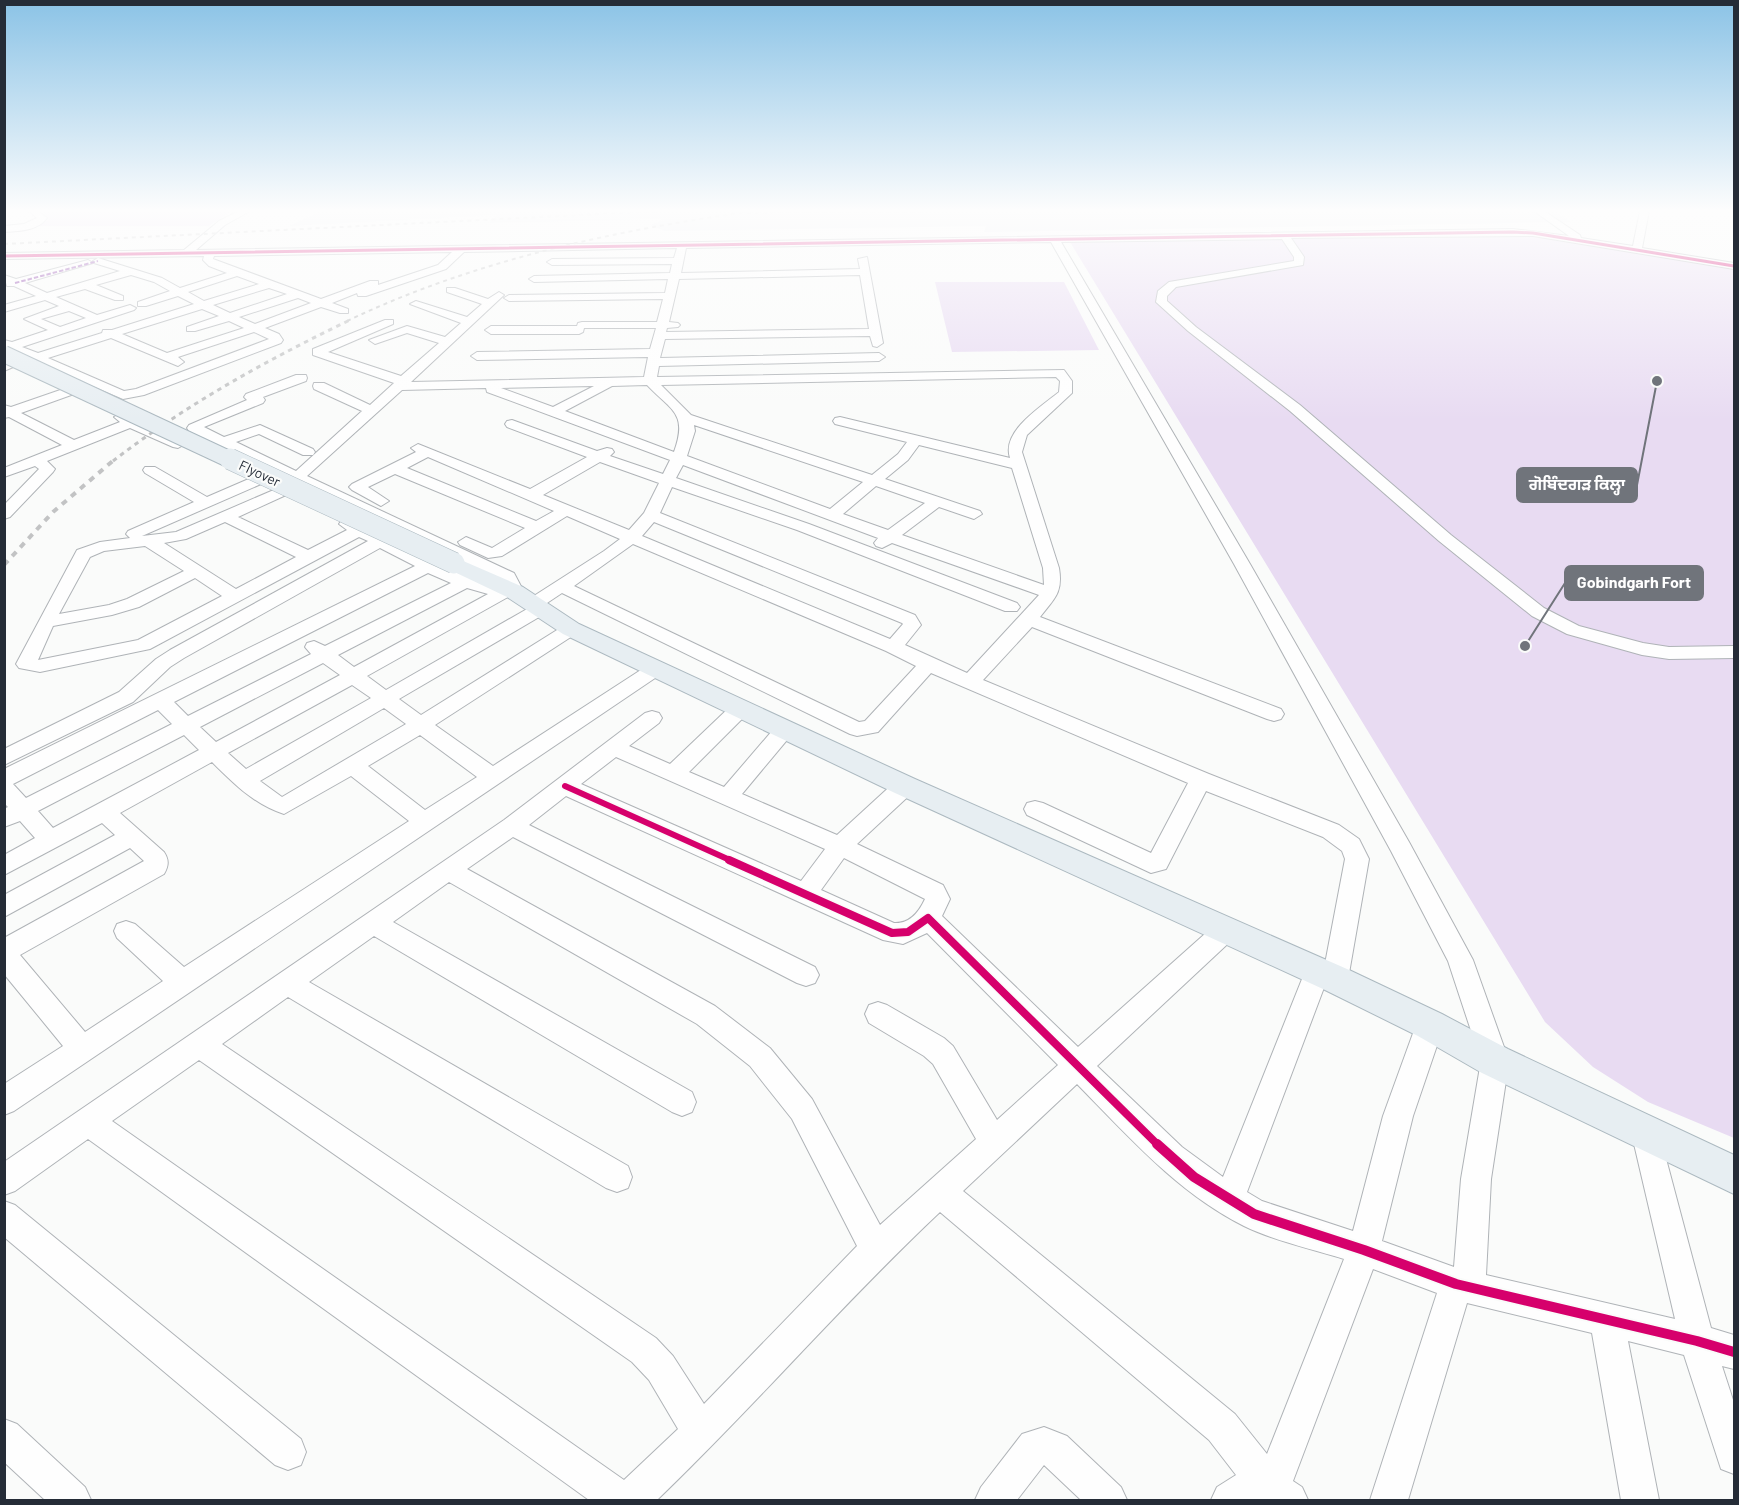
<svg xmlns="http://www.w3.org/2000/svg" width="1739" height="1505" font-family="Barlow,'Noto Sans Gurmukhi',sans-serif">
<rect width="100%" height="100%" fill="#fafbfa"/>
<path fill="#e8ebef" d="M321,211H1554L1571,222L984,232L986,226L665,231L650,225L664,220L658,219L489,223L497,215L289,226Z"/>
<path fill="#e8dbf2" d="M41,211H232L209,226H38L49,219Z
M1509,235L1553,239L1734,269V1138L1648,1102L1593,1067L1545,1022L1070,242Z
M935,282H1064L1099,350L952,352Z"/>
<g fill="none" stroke-linecap="round" stroke-linejoin="round">
<defs>
<path id="minor" d="M29,211H38L47,218C38,231 18,231 4,232V226L24,224L37,218Z
M239,211H250L225,225L196,250L1513,229L1569,236L1534,211H1544L1580,235L1581,238L1633,246L1640,211H1649L1642,248L1734,263V269L1533,236L1291,238L1304,257L1303,265L1176,287L1167,296V301L1196,327L1300,405L1451,535L1544,608L1579,626L1643,643L1669,647L1734,646V658L1669,659L1642,655L1567,634L1532,616L1439,541L1290,411L1188,331L1156,302L1158,291L1169,282L1294,261V257L1282,239L1061,242L1250,564L1409,842L1473,960L1509,1061L1491,1179L1486,1275L1675,1319L1631,1131L1636,1121L1646,1116L1656,1121L1711,1328L1734,1335V1369L1722,1366L1734,1403V1474L1721,1469L1684,1355L1628,1341L1659,1500H1621L1592,1333L1467,1303L1408,1500H1370L1437,1293L1373,1269L1293,1481L1302,1487L1308,1500H1211L1217,1487L1236,1475L1209,1440L940,1212C842,1304 754,1407 657,1500H589L88,1139L15,1191L4,1195V1162L504,820L645,713L652,711L659,713L662,718L659,723L629,746L670,764L734,703L741,701L748,703L751,708L748,713L689,772L724,787L778,724L785,722L792,724L795,729L792,734L742,794L837,835L897,780L905,778L913,780L916,786L913,792L857,844L943,885L950,899L942,916L1078,1047L1216,924L1225,921L1234,924L1237,931L1234,938L1097,1066L1182,1147L1223,1177L1308,964L1317,961L1325,964L1345,859L1342,851L1323,837L1206,791L1166,869L1151,873L1027,815L1024,809L1027,803L1035,801L1043,803L1151,853L1188,783L931,673L878,732L857,736L850,734L562,593L544,605L549,609L546,613L399,699L421,715L565,625H577L580,629L577,633L435,725L493,766L650,664L657,662L664,664L667,668L664,672L14,1111L4,1115V1084L63,1046L4,974V938L144,861L130,848L4,917V895L115,835L102,823L4,875V855L35,838L20,821L4,827V809L8,807L4,803V769L415,566L380,548L184,658L170,667L133,702L4,765V749L119,692L156,659L170,650L368,541L359,537L150,649L40,672L19,668L16,664L77,550L100,542L130,538L126,534L128,531L194,502L145,473L143,470L145,467H155L207,497L251,478H261L264,481L261,484L142,536L176,532L276,489L288,478L189,431L187,428L189,425L247,400L244,397L246,394L296,375H306L307,378L306,381L263,397L265,400L263,403L204,427L224,437L260,425L313,449L315,452L313,455H303L259,434L236,442L296,471L362,411L314,389L313,386L314,383H324L370,405L394,383L313,355V349L385,320H393V324L328,352L401,376L439,343L407,333L375,344L369,340L407,326L445,337L461,323L410,304L416,301L467,317L482,304L447,292V288H455L488,299L499,292L504,295L411,382L644,377L648,357L477,360L471,356L477,352L650,349L656,328H584L583,332L579,334H491L485,330L491,326H577L578,323L582,322H657L663,299L509,301L504,298L509,295L665,293L668,279L534,282L529,279L534,276L670,273L672,264L552,265L547,262L552,259L674,258L677,248L464,252L446,269L366,296H358L357,293L332,303L348,309V313H340L321,307L265,328L279,334L283,340L281,343L144,395L123,399L4,348V340L12,342L48,330L24,319L59,306L45,300L4,312V305L36,296L14,286H7L4,275L16,279L88,260L93,263L25,283L47,293L120,271L94,263L93,261L98,258L162,278L180,288L227,273L209,266L203,260L204,256L4,259V253L184,250L219,221ZM1051,242L1234,564L1391,851L1448,961L1481,1061L1461,1179L1454,1267L1382,1241L1413,1116L1444,1025L1440,1016L1430,1013L1420,1016L1416,1025L1383,1116L1353,1231L1262,1201L1247,1192L1325,985L1335,990L1344,987L1348,979L1369,859L1359,839L1339,825L1209,774L983,680L1032,627L1267,719L1274,721L1281,719L1284,714L1281,709L1040,617C1055,598 1063,593 1059,568L1022,452L1027,435L1072,393V381L1064,370L657,377L659,366L879,361L885,357L879,353L660,358L665,339L870,336L873,346L877,347L883,343L867,257L858,259L860,269L681,273L686,248ZM452,252L438,265L378,285V281H370L321,299L213,259L214,256ZM131,275L154,282L170,291L138,302V306H146L178,296L194,304L112,330H103L102,333L38,353L22,347L134,310L136,308L130,305L97,315L56,297L85,289L115,300H123V296L96,285ZM860,275L869,329L666,332L667,328L678,327L680,325L678,323L669,322L679,279ZM237,276L259,284L204,301L188,292ZM269,288L287,294L230,313L213,305ZM298,298L311,303L255,324L239,317ZM202,309L219,316L187,327V331H195L229,321L244,328L167,353L122,334ZM69,311L86,318L60,327L41,319ZM254,332L269,339L136,389L124,391L48,358L111,338L178,366L184,362L178,357ZM1056,377L1060,381L1059,392C1041,407 1001,431 1010,458L840,417L835,418L833,421L835,424L907,442L898,454L872,475L691,415L661,385ZM647,385C672,411 688,413 674,452L565,411L612,386ZM594,386L553,407L501,388ZM486,388L487,392L670,460L663,474L610,456L614,452L612,449L607,448L597,451L512,420L507,421L505,424L507,427L587,457L530,489L418,444L411,448L416,452L352,484L349,487L352,490L381,506L389,501L368,487L395,474L525,528L492,548L466,537L458,542L460,545L488,558L502,556L567,516L620,539L604,551L526,601L523,605L527,609L386,690L367,676L508,597L521,596L524,592L514,573L307,476L402,390ZM694,425L863,482L830,509L687,456L695,431ZM919,445L1012,468L1043,568L1044,585L902,535L939,507L974,519L982,514L980,511L885,479L908,460ZM428,457L554,511L536,521L407,468ZM600,462L659,483L644,513L629,530L543,495ZM683,465L878,538L874,543L876,546L882,548L892,543L1039,595L967,673L905,645L921,625L915,615L660,513L672,487L797,530L1005,611H1017L1020,607L1017,603L809,524L676,478ZM299,484L501,580L503,586L480,581L458,573L353,521H341L339,524L347,530L308,550L238,517L286,495ZM876,486L925,503L888,530L843,514ZM225,522L296,557L236,589L164,543L186,539ZM654,522L902,623L903,624L890,639L642,536ZM633,544L886,651L916,666L865,721L859,722L574,586ZM145,546L184,571L127,599L109,605L59,614L90,557L104,551ZM428,573L451,583L325,646L314,641L307,643L305,647L311,654L188,716L174,702ZM195,578L222,596L138,640L38,660L53,626L112,615L139,607ZM467,588L488,594L354,667L338,655ZM323,663L340,675L216,742L200,727ZM352,685L371,698L246,769L228,753ZM384,708L406,724L282,797L260,781ZM158,710L172,724L26,798L13,784ZM184,735L199,750L53,828L38,811ZM420,735L477,777L425,810L368,766ZM616,757L825,849L801,881L581,784ZM212,762C233,783 255,805 284,814L351,776L409,821L184,967L135,924L126,921L117,924L114,931L117,938L163,981L85,1032L20,955L164,874C169,865 169,860 164,852L120,813ZM566,796L883,940L903,944L927,933L1058,1065L997,1120L953,1046L944,1038L887,1005L878,1002L869,1005L865,1014L869,1023L924,1056L933,1064L976,1139L880,1225L812,1099L770,1048L715,1006L467,869L513,837L797,983L806,986L815,983L819,975L815,967L529,825ZM844,858L925,899C919,912 910,924 894,923L821,890ZM449,882L697,1024L750,1066L792,1119L857,1246L704,1404L673,1356L656,1338L222,1044L288,997L606,1188L617,1192L628,1188L632,1177L628,1166L309,982L374,936L672,1112L682,1116L692,1112L696,1102L692,1092L393,922ZM199,1060L632,1362L649,1380L678,1429L624,1480L112,1121ZM1077,1084C1128,1136 1178,1193 1244,1226C1275,1241 1312,1249 1344,1259L1267,1454L1235,1414L963,1191Z
M14,360L20,364L4,371V363Z
M69,387L76,391L74,394L21,413L74,440L120,422L114,417L121,413L183,441L185,444L178,448L173,447L130,428L47,461L55,469L53,472L10,517L4,519V505L39,469L35,466L4,477V468L62,445L9,417L4,418V405L11,407Z
M4,1201L15,1205L301,1439L306,1452L301,1465L288,1470L275,1465L4,1237Z
M4,1419L17,1424L85,1487L91,1500H45L4,1462Z
M1044,1427L1067,1436L1121,1487L1127,1500H1081L1044,1465L1017,1500H975L981,1487L1022,1434Z"/>
<path id="major" d="M454,557L523,587L579,624L915,779L1347,969L1442,1014L1508,1049L1734,1155V1194L1482,1073L1418,1036L1323,989L895,793L563,634L507,597L446,568L443,563L446,558Z"/>
</defs>
<use href="#minor" stroke="#afb3b7" stroke-width="2"/>
<use href="#major" stroke="#acb9c0" stroke-width="2"/>
<use href="#minor" fill="#fefefe" fill-rule="evenodd"/>
<use href="#major" fill="#e7eef2" fill-rule="evenodd"/>
<path stroke="#c2c3c4" stroke-width="2" stroke-dasharray="4 4" stroke-linecap="butt" d="M807,212L940,211
M747,213L814,211
M4,244L659,211
M347,321C475,260 615,230 755,211"/>
<path stroke="#c2c3c4" stroke-width="3" stroke-dasharray="4.5 4.5" stroke-linecap="butt" d="M113,461C187,404 267,360 350,320"/>
<path stroke="#c2c3c4" stroke-width="4" stroke-dasharray="6 6" stroke-linecap="butt" d="M4,565L53,512L115,459"/>
<defs>
<path id="major-bridge-far1" d="M4,354L233,461"/>
<path id="major-bridge" d="M230,459L454,563"/>
</defs>
<use href="#major-bridge-far1" stroke="#acb9c0" stroke-width="18" stroke-linecap="butt"/>
<use href="#major-bridge" stroke="#acb9c0" stroke-width="22" stroke-linecap="butt"/>
<use href="#major-bridge-far1" stroke="#e7eef2" stroke-width="16"/>
<use href="#major-bridge" stroke="#e7eef2" stroke-width="21"/>
<path stroke="#8e44ad" stroke-width="2" stroke-dasharray="4.5 2" stroke-linecap="butt" d="M15,283L98,261"/>
<defs>
<path id="cycleway-far3" d="M4,256L1513,232L1533,233L1734,266"/>
<path id="cycleway-far2" d="M565,786L732,861"/>
<path id="cycleway-far1" d="M729,860L892,933L908,932L928,918L1158,1145"/>
<path id="cycleway" d="M1157,1144L1194,1177L1254,1214L1364,1250L1456,1284L1697,1341L1734,1352"/>
</defs>
<use href="#cycleway-far3" stroke="#fafbfa" stroke-width="4.5"/>
<use href="#cycleway-far2" stroke="#fafbfa" stroke-width="10"/>
<use href="#cycleway-far1" stroke="#fafbfa" stroke-width="11"/>
<use href="#cycleway" stroke="#fafbfa" stroke-width="14"/>
<use href="#cycleway-far3" stroke="#d6006c" stroke-width="3"/>
<use href="#cycleway-far2" stroke="#d6006c" stroke-width="6"/>
<use href="#cycleway-far1" stroke="#d6006c" stroke-width="8"/>
<use href="#cycleway" stroke="#d6006c" stroke-width="10"/>
</g>
<linearGradient id="sky" x2="0" y2="1"><stop stop-color="#8bc3e6"/><stop offset="0.5" stop-color="#fdfdfd"/><stop offset="1" stop-color="#fdfdfd" stop-opacity="0"/></linearGradient>
<rect width="1739" height="421" fill="url(#sky)"/>
<g text-anchor="middle" dominant-baseline="central" stroke-width="4.5" stroke-linejoin="round" paint-order="stroke">
<g font-size="14" fill="#252c37" stroke="#fafbfa">
<text transform="translate(260 473) rotate(25)">Flyover</text>
</g>
</g>
<path fill="none" stroke="#70747b" stroke-width="2" d="M1657 381L1637 485M1525 646L1565 583"/>
<g fill="#70747b" stroke="#fafbfa" stroke-width="2">
<circle cx="1657" cy="381" r="6"/>
<circle cx="1525" cy="646" r="6"/>
</g>
<g fill="#70747b" stroke="#70747b" stroke-width="2">
<rect x="1517" y="468" width="120" height="34" rx="6"/>
<rect x="1565" y="566" width="138" height="34" rx="6"/>
</g>
<g font-size="16" text-anchor="middle" font-weight="bold" fill="#fff">
<text x="1577" y="490">ਗੋਬਿੰਦਗੜ ਕਿਲ੍ਹਾ</text>
<text x="1634" y="588">Gobindgarh Fort</text>
</g>
<rect width="1739" height="1505" fill="none" stroke="#252c37" stroke-width="12"/>
</svg>
